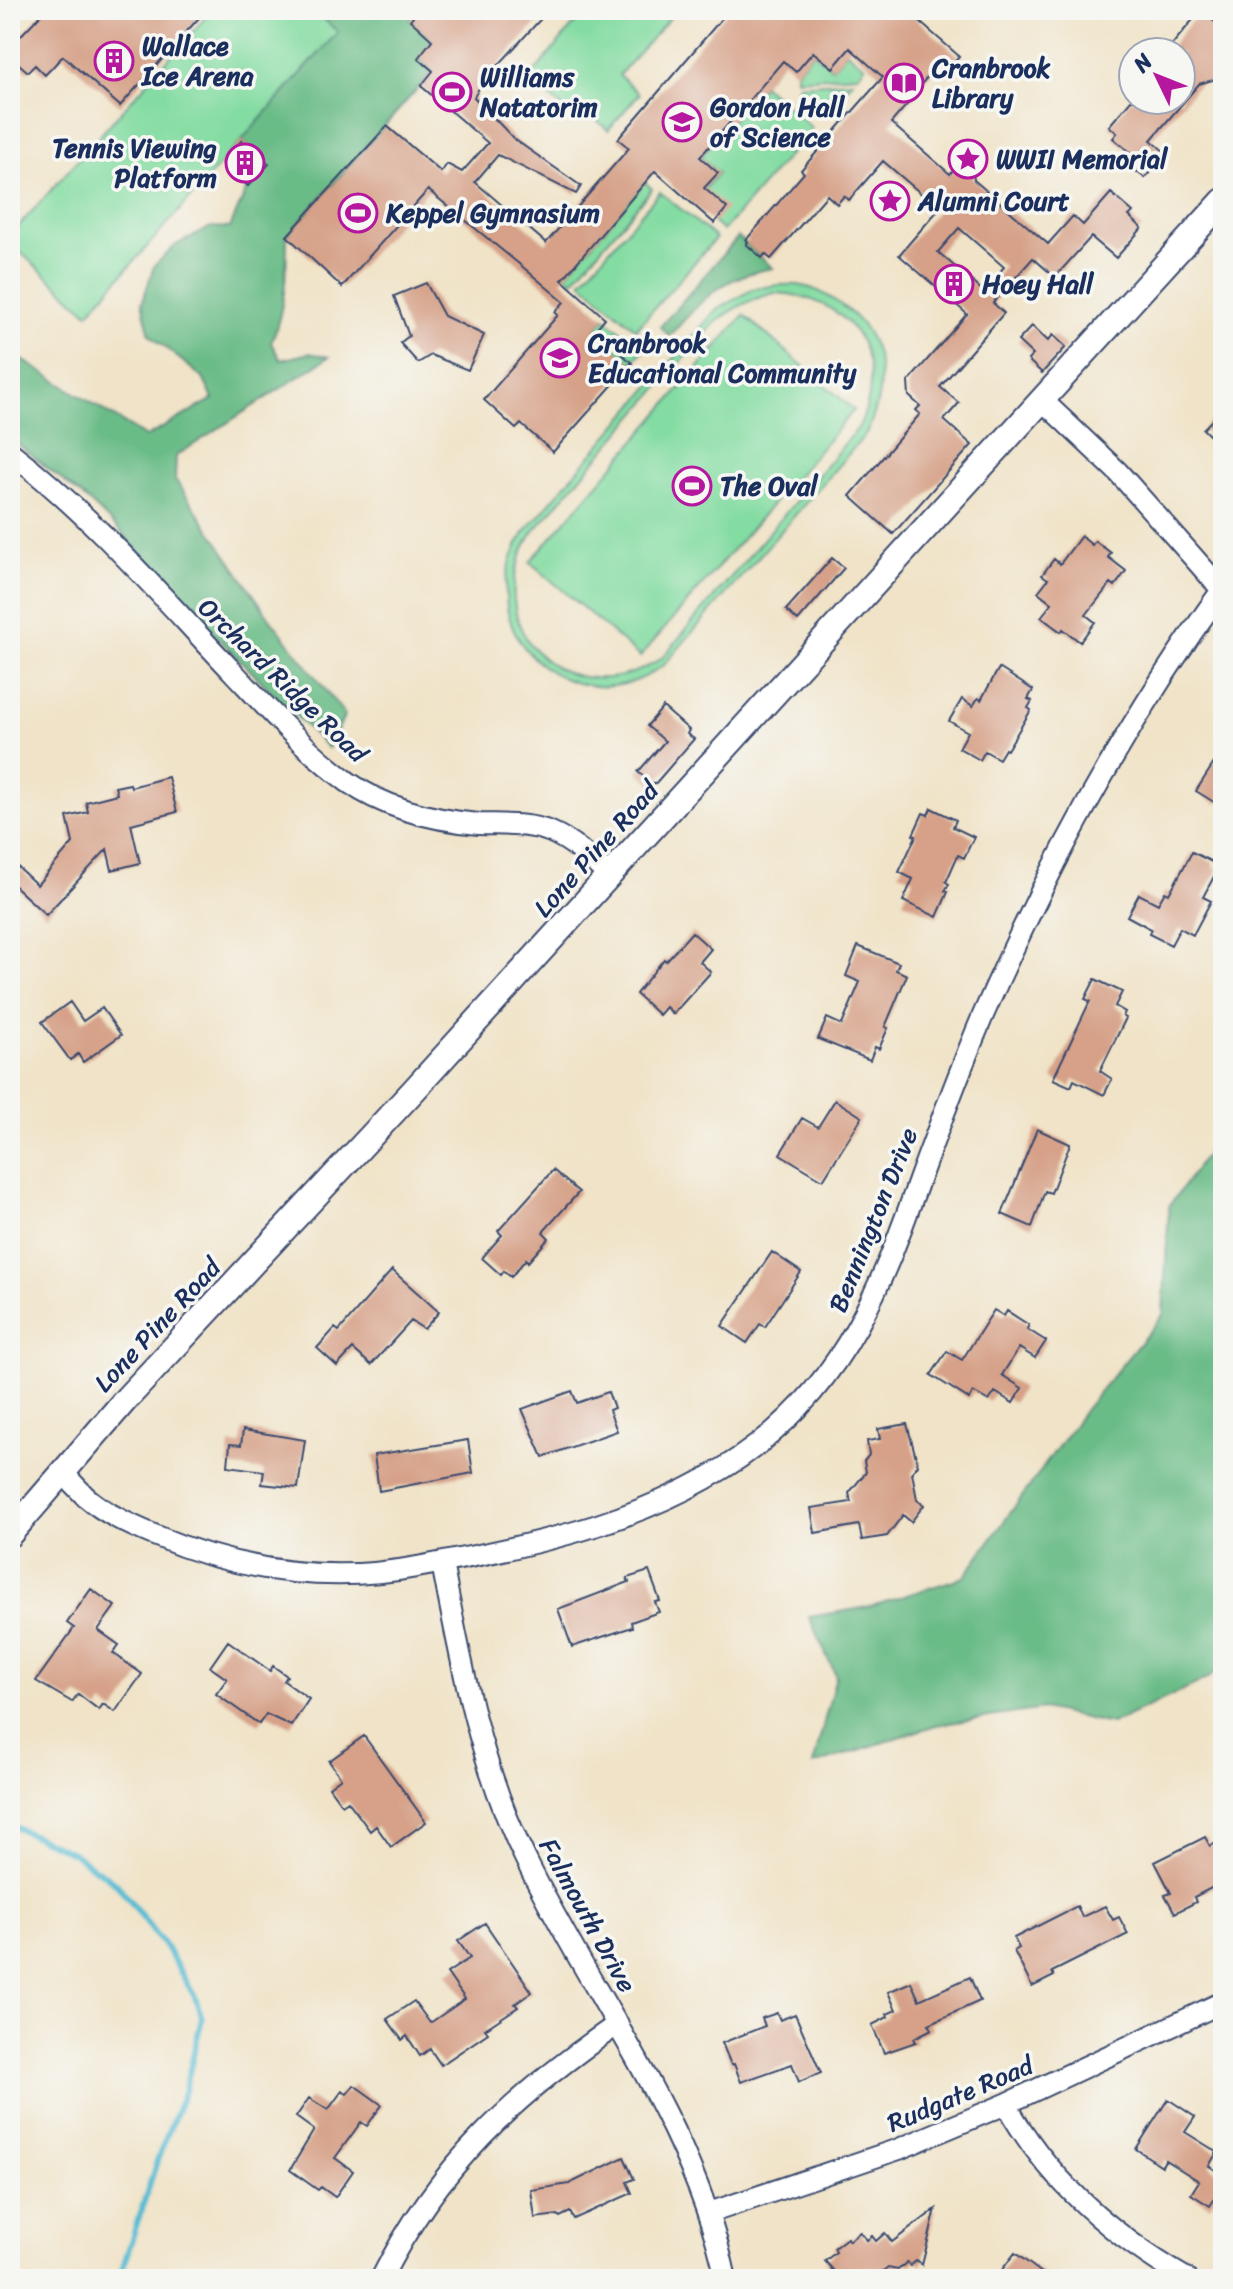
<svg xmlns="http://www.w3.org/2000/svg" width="1233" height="2289" font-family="Sriracha,sans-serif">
<rect width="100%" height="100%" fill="#f6f6f2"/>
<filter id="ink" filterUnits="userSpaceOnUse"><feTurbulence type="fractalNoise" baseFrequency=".0125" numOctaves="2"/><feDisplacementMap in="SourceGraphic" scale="16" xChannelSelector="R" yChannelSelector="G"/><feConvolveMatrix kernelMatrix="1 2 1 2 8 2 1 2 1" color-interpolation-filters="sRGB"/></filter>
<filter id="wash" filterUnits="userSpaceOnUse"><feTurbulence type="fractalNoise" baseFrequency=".006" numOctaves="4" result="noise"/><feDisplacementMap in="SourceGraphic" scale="32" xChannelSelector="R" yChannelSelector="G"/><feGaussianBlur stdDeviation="1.8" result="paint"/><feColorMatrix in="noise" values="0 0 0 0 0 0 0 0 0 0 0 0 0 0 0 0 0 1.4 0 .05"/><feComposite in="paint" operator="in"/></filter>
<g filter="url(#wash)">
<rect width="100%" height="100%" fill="#f0e3c7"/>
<path fill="#83dca1" stroke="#4f8680" stroke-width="2" fill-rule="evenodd" d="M212,10H314L338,32L88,313L10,243V236Z
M586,10H677L619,75L639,94L608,130L585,109L576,119L529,79Z
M813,52L832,68L847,52L865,66L858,75L796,79V72Z
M853,81L825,113L797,89V85Z
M763,85L812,128L723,231L714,223L699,195L718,173L700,157Z
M645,182L652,189L573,281L566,275Z
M660,192L716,238L636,329L581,282Z
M778,285C786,285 796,284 803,286C815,288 827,295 837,302C885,334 890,384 866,434L664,665C652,673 640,681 625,684C569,698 509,656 506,598C504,574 512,554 524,533L715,311L753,289ZM774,293C849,295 892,357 859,427L662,658C567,721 471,626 534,531L714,324C733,308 749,300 774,293Z
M744,315L854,410L640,657L530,562Z
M605,318L643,350L632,363L595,330Z"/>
<path fill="#6abc87" stroke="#427672" stroke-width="2" d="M314,10H418L410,20L432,40L418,58L433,71L287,236C287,274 285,308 271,343L281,360L309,353L329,357L176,456L175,479L269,617L345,715L328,748L198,618L119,530L86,499L10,438V352L146,437L213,399L203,378L150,335L142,303L154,266L176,245L211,227L230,228L248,186L268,164L242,140L338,32Z
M738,237L773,268C720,277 704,298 670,336L660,327Z
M1223,1131V1664L1209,1678L1111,1724L1043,1709L936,1725L813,1765L836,1676L809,1617L869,1607L964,1577L1086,1408L1163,1315L1169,1206Z"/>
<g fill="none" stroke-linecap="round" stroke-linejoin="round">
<path stroke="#53bad1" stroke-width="6" d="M10,1825L73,1853L117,1884L167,1949L195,1997L202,2018L185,2090L158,2158L119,2279"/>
</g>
<g id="blocks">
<path fill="#d6a188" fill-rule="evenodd" d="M45,10H206L120,106L63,56L45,75L35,65L28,72L10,56V47Z
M418,10H549L482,83L474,97L514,139L581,186L576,194L498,155L475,182L546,243L629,148L618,139L729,10H906L959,56L942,76L934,69L918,88V92L891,123L950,174L957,165L965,166L973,172L974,180L1048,244L1073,216L1083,225L1111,193L1133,212L1129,216L1142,228L1116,258L1091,237L1055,277L1033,258L993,303L1004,313L940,387L959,403L944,420L972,445L893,534L850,496L920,414L916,410L920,406L909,396L908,382L967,314L899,255L939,209L883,161L849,200L844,196L837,204L827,195L771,259L765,254L762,258L746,244L748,242L746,240L804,173L801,170L883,77L850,48L833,68L813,52L796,72L783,61L700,157L718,173L704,188L727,208L714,223L655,171L562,280L605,318L595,330L632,363L553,452L521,424L516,429L484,400L558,315L555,312L564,302L524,268L428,190L342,287L287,236L387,126L441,172L447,164L462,172L488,143L421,86L433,71L418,58L432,40L410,20ZM959,228L1004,267L983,291L938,252Z
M1201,10L1223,29V67L1213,80L1199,84L1151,140L1166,153L1145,178L1132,168L1139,160L1113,138L1117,133L1109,126L1131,100H1181V52H1166Z
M242,140L269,164L248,186L222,163Z
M426,283L444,316L484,335L468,370L431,355L418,363L400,343L409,336L394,296Z
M1032,326L1048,341L1053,335L1066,347L1042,373L1028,360L1033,355L1018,341Z
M1223,409V449L1203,429Z
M1081,536L1092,545L1095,541L1111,553L1108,557L1126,571L1115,586L1111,583L1086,615L1095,622L1080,642L1063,629L1061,632L1041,617L1052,603L1038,592L1048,579L1042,575L1054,559L1060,564Z
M832,558L844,568L798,621L786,610Z
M999,668L1033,690L1028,699L1032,701L1028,708L1031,710L1007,750L1005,749L999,759L985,751L980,760L959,748L968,732L949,721L962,699L973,706L978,698L981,700Z
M663,707L689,730L687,734L694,739L654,785L638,772L665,741L647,726Z
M1223,749V795L1217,804L1196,791Z
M168,777L177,812L131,824L140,863L112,870L107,849L46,915L10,882V860L37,885L73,843L67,817L88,812L86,802L117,794L115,787L130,784L131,787Z
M931,808L956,820L953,827L974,837L964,858L958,855L946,882L949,884L945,891L948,892L937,917L903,901L913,879L899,872L916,836L913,835L923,813L928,815Z
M1192,852L1214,863L1213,866L1218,869L1203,897L1211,901L1193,935L1180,928L1171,945L1149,934L1151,929L1127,916L1139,894L1158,904L1165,892L1169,894Z
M692,932L711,949L700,962L711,972L673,1014L666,1007L659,1015L636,994L664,959L666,961Z
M858,946L899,963L896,970L907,975L885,1027L888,1028L879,1049L875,1047L870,1060L818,1039L827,1018L842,1025L860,982L846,976Z
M1095,979L1122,992L1115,1006L1125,1012L1123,1016L1126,1018L1100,1071L1112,1079L1104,1095L1074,1080L1071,1087L1053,1079L1090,1001L1085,999Z
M70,1002L83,1021L102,1008L121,1035L83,1062L78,1054L70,1060L42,1022Z
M835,1100L862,1117L823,1180L780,1154L802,1118L818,1127Z
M1037,1129L1070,1144L1051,1193L1045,1191L1032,1227L1002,1214Z
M553,1170L579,1192L543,1232L549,1238L528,1262L526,1259L511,1277L504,1271L501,1275L482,1258L502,1235L498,1231Z
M772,1252L801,1272L765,1327L760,1324L747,1343L722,1326Z
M392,1270L439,1312L424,1329L411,1321L371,1365L353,1349L337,1366L317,1348L335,1328L339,1331Z
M994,1310L1004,1316L1007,1311L1029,1325L1027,1329L1046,1341L1035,1358L1019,1348L1002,1375L1022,1388L1013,1403L995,1392L989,1401L973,1392L969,1399L931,1375L947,1351L962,1360Z
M572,1391L577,1403L608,1392L614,1408L609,1410L617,1431L543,1457L522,1409Z
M907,1424L918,1465L912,1472L917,1500L924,1505L911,1522L903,1515L887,1536L862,1540L859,1525L815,1533L811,1508L851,1502L849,1493L866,1472L864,1461L869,1455L867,1441L880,1439L878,1429Z
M243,1430L305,1440L298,1488L262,1484L264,1471L228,1466L230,1444L241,1445Z
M468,1440L473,1473L379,1491L374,1455Z
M649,1571L660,1601L655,1602L659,1612L631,1622L632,1627L572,1647L558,1609L629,1582L627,1578Z
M91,1589L115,1606L98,1630L119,1645L113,1653L142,1674L115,1712L103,1704L99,1710L78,1694L72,1702L36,1681L74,1628L67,1623Z
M228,1641L270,1671L273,1666L287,1676L284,1681L309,1699L291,1726L266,1714L259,1724L216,1694L227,1679L210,1667Z
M364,1736L426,1822L391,1847L376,1826L370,1831L348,1801L342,1805L329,1787L341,1778L329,1761Z
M1205,1837L1210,1846L1223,1840V1882L1194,1897L1196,1902L1175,1913L1165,1895L1171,1893L1155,1862Z
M1077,1906L1082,1917L1105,1906L1113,1920L1119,1917L1128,1934L1052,1972L1054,1976L1032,1987L1014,1951L1019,1948L1014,1938Z
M485,1923L532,1992L515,2004L518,2007L485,2029L488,2033L441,2065L430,2049L420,2056L407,2036L402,2040L387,2019L414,2001L430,2023L465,1999L447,1973L470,1958L458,1941Z
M970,1977L980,2001L929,2024L932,2029L914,2038L916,2042L884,2053L872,2025L888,2017L887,2014L896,2010L888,1992L911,1982L919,2000Z
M777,2013L780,2020L795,2014L821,2073L799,2082L792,2064L741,2082L734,2064L731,2065L722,2043L765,2026L762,2018Z
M354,2085L382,2105L367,2126L361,2122L335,2158L353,2171L335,2197L321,2187L318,2190L290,2170L314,2130L296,2117L309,2098L328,2110L342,2091L347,2094Z
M1168,2099L1195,2117L1185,2132L1217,2152L1209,2166L1223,2175V2186L1210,2206L1191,2194L1199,2181L1165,2160L1162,2166L1136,2149Z
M624,2157L634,2179L627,2182L632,2193L574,2219L570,2212L560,2217L558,2215L535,2218L531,2190L569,2184Z
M936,2209L922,2265L917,2260L910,2266L907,2262L898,2270L888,2268L874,2279H822L833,2270L825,2261L836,2252L834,2248L847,2238L849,2241L860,2232L867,2240L872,2236L876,2241L885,2233L892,2242Z
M1015,2253L1050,2279H995Z"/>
</g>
</g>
<g filter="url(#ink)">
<use href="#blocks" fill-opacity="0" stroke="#3b4a6e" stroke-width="2"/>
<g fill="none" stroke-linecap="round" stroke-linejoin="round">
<defs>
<path id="minor" d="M1042,400L1118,472L1223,591
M10,452C93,516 162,597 234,673C270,711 306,751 348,782C386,809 433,820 479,824C503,825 529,823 551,832C574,842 591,859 609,876
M62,1472C70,1480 78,1489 86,1497C106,1514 130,1525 154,1535C239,1571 326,1584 417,1567C534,1546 661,1519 757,1445C846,1377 882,1284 918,1183C939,1126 960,1069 984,1013C1049,865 1127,721 1222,590
M442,1563C461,1663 480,1767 526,1860C594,2000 693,2123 726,2279
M1006,2104C1048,2181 1113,2236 1187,2279
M709,2213L899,2149L1006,2104L1223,2002
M381,2279C438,2165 515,2095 618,2024"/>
<path id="tertiary" d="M10,1534L127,1398L414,1090L1223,201"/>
</defs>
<use href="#minor" stroke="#3b4a6e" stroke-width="24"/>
<use href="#tertiary" stroke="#3b4a6e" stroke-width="28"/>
<use href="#minor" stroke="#fff" stroke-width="20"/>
<use href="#tertiary" stroke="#fff" stroke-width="24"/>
</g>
</g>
<defs>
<symbol id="building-ring" viewBox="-11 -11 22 22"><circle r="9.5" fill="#f6f6f2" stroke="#b5179e" stroke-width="1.5"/><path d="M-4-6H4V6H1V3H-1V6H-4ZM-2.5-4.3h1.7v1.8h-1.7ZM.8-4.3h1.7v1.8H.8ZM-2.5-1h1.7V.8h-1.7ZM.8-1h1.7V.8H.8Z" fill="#b5179e"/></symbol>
<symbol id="library-ring" viewBox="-11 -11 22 22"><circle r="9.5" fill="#f6f6f2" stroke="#b5179e" stroke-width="1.5"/><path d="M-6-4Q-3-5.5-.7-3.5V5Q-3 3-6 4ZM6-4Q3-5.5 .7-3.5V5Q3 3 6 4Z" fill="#b5179e"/></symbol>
<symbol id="stadium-ring" viewBox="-11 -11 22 22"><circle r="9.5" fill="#f6f6f2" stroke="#b5179e" stroke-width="1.5"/><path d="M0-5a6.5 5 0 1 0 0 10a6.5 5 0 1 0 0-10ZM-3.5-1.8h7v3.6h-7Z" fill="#b5179e"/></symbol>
<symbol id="school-ring" viewBox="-11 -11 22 22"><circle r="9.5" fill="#f6f6f2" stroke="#b5179e" stroke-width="1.5"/><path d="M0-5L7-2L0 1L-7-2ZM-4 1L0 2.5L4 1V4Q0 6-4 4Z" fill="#b5179e"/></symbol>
<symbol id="sight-ring" viewBox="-11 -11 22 22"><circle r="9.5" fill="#f6f6f2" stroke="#b5179e" stroke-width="1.5"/><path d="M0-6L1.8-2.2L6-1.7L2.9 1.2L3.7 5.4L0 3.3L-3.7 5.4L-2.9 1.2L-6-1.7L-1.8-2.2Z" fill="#b5179e"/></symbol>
</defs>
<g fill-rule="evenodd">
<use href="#building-ring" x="92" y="39" width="44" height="44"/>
<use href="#library-ring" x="882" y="61" width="44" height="44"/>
<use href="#stadium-ring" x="430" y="70" width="44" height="44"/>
<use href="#school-ring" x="660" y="100" width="44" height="44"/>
<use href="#sight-ring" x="946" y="137" width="44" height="44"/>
<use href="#building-ring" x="223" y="141" width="44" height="44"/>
<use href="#sight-ring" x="868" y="179" width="44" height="44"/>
<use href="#stadium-ring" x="336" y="191" width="44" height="44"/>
<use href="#building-ring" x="932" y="262" width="44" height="44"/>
<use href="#school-ring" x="538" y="336" width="44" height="44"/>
<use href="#stadium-ring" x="670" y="464" width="44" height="44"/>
</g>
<g text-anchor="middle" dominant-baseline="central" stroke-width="7" stroke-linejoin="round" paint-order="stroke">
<g font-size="26" font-weight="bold" fill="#1b2f5e" stroke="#f6f6f2" text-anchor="start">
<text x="142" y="46">Wallace<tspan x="142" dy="30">Ice Arena</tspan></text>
<text x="932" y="68">Cranbrook<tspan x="932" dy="30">Library</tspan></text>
<text x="480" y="77">Williams<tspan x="480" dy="30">Natatorim</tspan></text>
<text x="710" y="107">Gordon Hall<tspan x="710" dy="30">of Science</tspan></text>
<text x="217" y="148" text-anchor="end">Tennis Viewing<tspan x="217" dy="30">Platform</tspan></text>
<text x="996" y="159">WWII Memorial</text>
<text x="918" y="201">Alumni Court</text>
<text x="386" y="213">Keppel Gymnasium</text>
<text x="982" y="284">Hoey Hall</text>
<text x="588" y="343">Cranbrook<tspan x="588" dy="30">Educational Community</tspan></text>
<text x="720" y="486">The Oval</text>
</g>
<g font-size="26" fill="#1b2f5e" stroke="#f6f6f2">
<text transform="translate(283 680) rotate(44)">Orchard Ridge Road</text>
<text transform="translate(596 849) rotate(-48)">Lone Pine Road</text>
<text transform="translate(873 1220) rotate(-68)">Bennington Drive</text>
<text transform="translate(157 1325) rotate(-47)">Lone Pine Road</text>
<text transform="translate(588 1915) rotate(61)">Falmouth Drive</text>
<text transform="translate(960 2094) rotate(-23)">Rudgate Road</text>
</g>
</g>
<rect width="1233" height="2289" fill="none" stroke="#f6f6f2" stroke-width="40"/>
<g transform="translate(1157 76) rotate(313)"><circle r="38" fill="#f6f6f2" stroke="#9ea6b7" stroke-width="2"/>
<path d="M0-6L14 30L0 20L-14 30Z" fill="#b5179e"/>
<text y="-12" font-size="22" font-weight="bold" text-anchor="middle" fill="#1b2f5e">N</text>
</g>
</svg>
